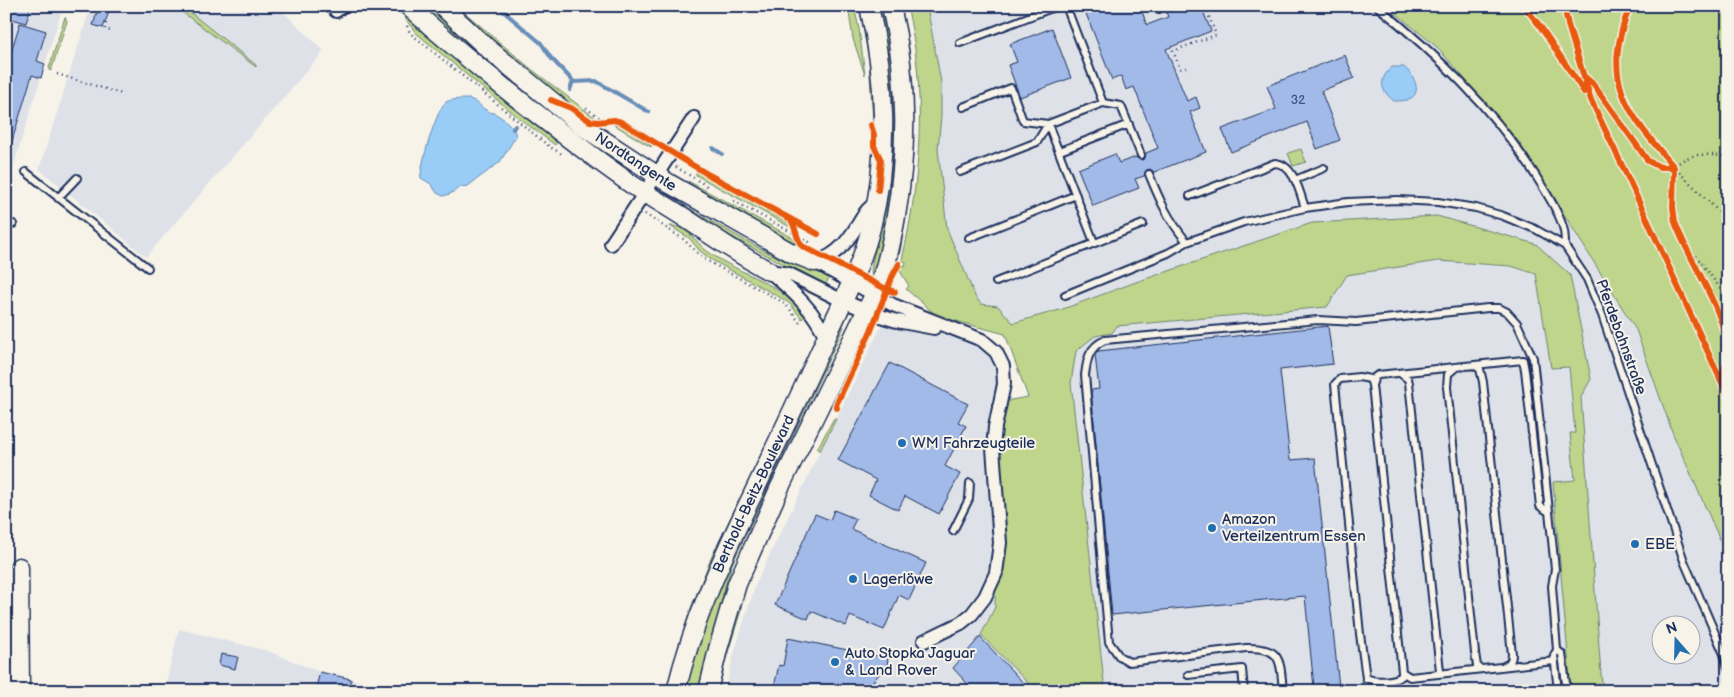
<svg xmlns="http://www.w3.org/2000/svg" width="1734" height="697" font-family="'Balsamiq Sans',sans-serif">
<rect width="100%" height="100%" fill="#f7f3e8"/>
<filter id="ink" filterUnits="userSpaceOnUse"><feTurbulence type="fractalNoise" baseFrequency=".02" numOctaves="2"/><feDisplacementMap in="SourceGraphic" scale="10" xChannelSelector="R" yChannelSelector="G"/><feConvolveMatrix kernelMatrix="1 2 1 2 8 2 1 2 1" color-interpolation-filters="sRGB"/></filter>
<g filter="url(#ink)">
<path fill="#dee2e8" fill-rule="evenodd" d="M6,6H63L6,190Z
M91,6H277L324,51L146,257L39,169Z
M927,6H1387L1438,48L1519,142L1636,331L1673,434L1728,558V691H1603L1601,674L1581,397L1591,379L1570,275L1312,223L1136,282L1063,309L1013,323L974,313L927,247L941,115V82ZM1662,624H1692V654H1662Z
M1438,261L1511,266L1536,274L1551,368L1569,366L1575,433H1570L1575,481L1553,482L1571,691H1105L1071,382L1076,351L1095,336L1112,333L1117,326L1327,307L1347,275Z
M885,318L973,336L1001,358L995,607L981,635L1036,691H725L734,653L756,583Z
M179,629L268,651L320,672L402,691H164Z"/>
<path fill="#bed58b" stroke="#6c8274" d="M174,6H182L256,65V67Z
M418,6H433L457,29L472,47L531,96L589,140L587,143L538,107Z
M450,6H457L530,68L598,120L588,118L564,100Z
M848,6H854L859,29L865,75L853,39Z
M859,6H862L872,60L876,124L873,122L869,60Z
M876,6H884L887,18L898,112L894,181L878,266L871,274L872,263L886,207L892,153L887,74Z
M898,6H901C918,79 917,153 904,226C902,238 901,257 894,267Z
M907,6H927L941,82V115L938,149L947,229L975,296L981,304L998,306L1013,323L1063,309L1136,282L1312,223L1437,216L1536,244L1570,275L1591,379L1581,397L1601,674L1603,691H1571L1553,482L1575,480L1570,433H1575L1569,367L1551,368L1536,274L1511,266L1438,261L1347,275L1327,307L1117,326L1112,333L1095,336L1076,351L1071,383L1105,691H1036L981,635L995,607L998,436L1005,401L1028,397L1005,334L937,316L906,289L909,286L900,271L901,265L905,266L906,262L902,260C921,178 927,89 907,6Z
M1387,6H1728V558L1673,434L1636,330L1519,142L1438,48Z
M407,14L412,18L416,27L508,104L556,141L557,142L555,145L520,119L416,33L404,17Z
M65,17L67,21L51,71L49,68Z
M613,124L619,125L652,146L651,147Z
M596,144L634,168L629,174L593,148Z
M1301,149L1306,162L1293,166L1288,153Z
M696,172L788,223L792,228L696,175Z
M688,181L793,238L799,246L727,208L692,187Z
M673,200L677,201C714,223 751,245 790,263C803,269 817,269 829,278L825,286L713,227Z
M670,226C689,226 696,244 710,253C741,275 783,283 805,316L802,319L790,304L783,299L710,259L699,250L689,238Z
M840,326L844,327L732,564L724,590L702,691H683L714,593Z
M804,366L680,652L677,651L691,608L712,556Z
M834,418L836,419L820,451L817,449Z
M739,606H741V610L725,662L718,691H715Z"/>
<path fill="#99ccf6" stroke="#678db9" d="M1392,67H1404C1413,74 1425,94 1407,100C1403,101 1398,101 1394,101C1380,90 1378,80 1392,67Z
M469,99C478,101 479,106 486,110C488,112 491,112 494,113C502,117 515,127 516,136L500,162L468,186L461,187L450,194L443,196L437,193L431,184L421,178C419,169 437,107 446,102C451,99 463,99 469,99Z"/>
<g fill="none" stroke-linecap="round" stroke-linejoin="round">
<path stroke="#678db9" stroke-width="4" d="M497,6L541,43L551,58L574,82L596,81L649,112
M570,90L573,81
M513,129L515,126
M713,148L722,154"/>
</g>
<path fill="#a2bae7" stroke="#1b2f5e" d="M6,6H31L26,23L6,17Z
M99,6H111L103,28L93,25Z
M1083,6H1140L1147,25L1168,17L1164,6H1201L1211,31L1166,49L1187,101L1196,97L1200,108L1190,112L1206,152L1154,172L1150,169L1147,170L1144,176L1135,179L1139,188L1093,206L1078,169L1115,154L1119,163L1136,157L1138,159L1142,160L1145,158L1146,153L1158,148L1134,87L1126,90L1121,76L1112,80Z
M20,23L46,31L37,61L45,64L41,78L32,75L9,151L6,150V51L11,52Z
M1052,28L1071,78L1020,97L1008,65L1017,62L1010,44Z
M1345,55L1354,78L1321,91L1340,140L1317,149L1307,122L1231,152L1222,129L1276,109L1267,86Z
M1328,326L1333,364L1280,370L1290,460L1315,458L1339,687L1314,688L1305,596L1112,615L1091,390L1099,389L1095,355L1098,351Z
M890,363L968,404L958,422L966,426L945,466L960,474L939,514L905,496L898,510L869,495L876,480L838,460Z
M834,510L856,519L851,529L926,563L909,600L899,595L884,630L850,616L846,626L811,611L808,619L775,605L815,514L830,520Z
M980,637L1031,691H974L953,668Z
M788,638L888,658L887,665L865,691H773L779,665L783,666Z
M221,654L238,657L235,669L219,665Z
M320,672L351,679L349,691H315Z"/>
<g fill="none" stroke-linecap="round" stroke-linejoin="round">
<defs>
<path id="lane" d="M1066,6L1103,103
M1158,6L1159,9
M1377,6C1436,54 1490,106 1532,170C1542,186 1558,209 1563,227C1565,233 1565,240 1565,246
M960,43L1057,6
M1060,151L1129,124
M26,172L148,268
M960,172L1037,142L1048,124L1023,121L1011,88L963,107
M1149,174C1160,201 1168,219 1187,242
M1295,180L1324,168
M1190,196L1275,163C1294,164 1300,193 1305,208
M58,198L77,178
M6,224H13
M969,238L1076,195
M1094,242L1048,124L1103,103L1121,106L1141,155
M996,282L1143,224
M1065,295L1168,253L1187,242L1244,222L1305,208L1348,202L1397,200L1438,202L1476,208L1503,216L1535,229L1565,246L1587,279L1602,315L1684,561L1724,654L1728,668
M1475,366L1480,369L1483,382L1512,654C1512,662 1509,664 1502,667
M1455,368L1448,374L1447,387L1475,653L1477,666L1481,669
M1400,373L1408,379L1409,383L1440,671L1438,674L1410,677L1402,672
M1372,385L1370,379L1359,377L1340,379L1335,384L1360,634L1366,678C1375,682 1393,682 1402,676V672L1372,385L1375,377L1378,375L1523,360L1525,370L1540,506L1549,512
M953,531L969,499L970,483
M1557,650L1554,655L1558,691
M1438,674L1554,661
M1188,675L1242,669L1244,691
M1283,691C1280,660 1282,647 1246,648L1129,662L1119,656L1109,642L1085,375C1087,359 1089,347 1105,340L1318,320L1356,322L1488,308H1499L1507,312L1517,323L1533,358L1555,569L1552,586L1557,650L1562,654L1567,691"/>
<path id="street" d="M336,11L342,6
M611,244L694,118
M815,262L893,305L982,340L996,352L1003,366L1004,384L995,427L993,448L1000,543L996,573L985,597L972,614L961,623L924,641
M815,262C841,255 852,235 865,213C868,208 873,206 876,201
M769,271L789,274L843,301L877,315L897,321L934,328
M769,271C792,291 814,309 826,338"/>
<g id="secondary">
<path d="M408,6C478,69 551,127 628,182C645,194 664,204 682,216C711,235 739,255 769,271"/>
<path id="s1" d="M442,6L485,46L582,126L670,184L792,253L815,262"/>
<path d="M19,567L20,691"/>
<path id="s2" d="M676,691C693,621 722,558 753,494C778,441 803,389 827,336C843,301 861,266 871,228C889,156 886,78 869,6"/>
<path d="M708,691L718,649L737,584L779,489L879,285C887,265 891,244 895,222C908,150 908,78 891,6"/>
</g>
</defs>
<use href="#lane" stroke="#1b2f5e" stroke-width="10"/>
<use href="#street" stroke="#1b2f5e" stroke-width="16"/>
<use href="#secondary" stroke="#1b2f5e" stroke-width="21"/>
<path stroke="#1b2f5e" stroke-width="2.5" stroke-dasharray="1 4" stroke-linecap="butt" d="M106,23L105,29L113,32
M407,26L410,33L550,147L562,154
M1186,67L1180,69L1173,51L1216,35L1205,6
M57,74L122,94
M586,108L600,118
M1728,157C1706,154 1691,151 1674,167L1728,221
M676,167L707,186
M734,201L813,244
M645,214L683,239L704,259L779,300L789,308L802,326
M1685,245L1701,262L1728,299"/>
<use href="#lane" stroke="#f7f3e8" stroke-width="6"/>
<use href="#street" stroke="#f7f3e8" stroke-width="12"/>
<use href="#secondary" stroke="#f7f3e8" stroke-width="18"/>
<defs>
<path id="cycleway" d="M1524,6L1540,26L1584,92
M1564,6L1568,25L1591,100L1629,180L1728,396
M1630,6C1600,81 1626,111 1674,167L1673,207L1675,222C1688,259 1728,315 1727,353C1727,362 1724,371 1720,379
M1585,77L1593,84L1648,161L1660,167H1674
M551,100L571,108L590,121L598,122L614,120L621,122L709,175L818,234
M871,125L874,135V146L881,160L878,190
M791,220C796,228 796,238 802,246L888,290L895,292
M837,408L836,405L870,333L892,277L899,264"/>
</defs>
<use href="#cycleway" stroke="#f7f3e8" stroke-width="9"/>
<use href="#cycleway" stroke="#e8590c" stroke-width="6"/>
</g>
</g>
<g fill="#1f6fb2" stroke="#f7f3e8" stroke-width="2">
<circle cx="902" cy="443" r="5"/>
<circle cx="1212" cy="528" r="5"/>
<circle cx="1635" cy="544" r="5"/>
<circle cx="853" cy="579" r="5"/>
<circle cx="835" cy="662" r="5"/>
</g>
<g text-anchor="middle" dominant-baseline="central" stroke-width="4" stroke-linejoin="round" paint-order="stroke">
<g font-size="12" fill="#3d5280">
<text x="1298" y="100">32</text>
</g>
<g font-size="15" fill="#1b2f5e" stroke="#f7f3e8">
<text stroke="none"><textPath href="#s1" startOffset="249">Nordtangente</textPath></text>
<text transform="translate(1621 337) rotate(70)">Pferdebahnstraße</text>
<text stroke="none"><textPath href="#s2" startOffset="212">Berthold-Beitz-Boulevard</textPath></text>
</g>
<g font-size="15" fill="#1b2f5e" stroke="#f7f3e8" text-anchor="start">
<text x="912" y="443">WM Fahrzeugteile</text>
<text x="1222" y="519">Amazon<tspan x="1222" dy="17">Verteilzentrum Essen</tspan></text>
<text x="1645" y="544">EBE</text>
<text x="863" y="579">Lagerlöwe</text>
<text x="845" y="653">Auto Stopka Jaguar<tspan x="845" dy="17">&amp; Land Rover</tspan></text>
</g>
</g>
<rect width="1734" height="697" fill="none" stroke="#f7f3e8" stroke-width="25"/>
<rect x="12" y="12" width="1709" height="672" fill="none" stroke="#1b2f5e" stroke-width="2" filter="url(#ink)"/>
<g transform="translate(1676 640) rotate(340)"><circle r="24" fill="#f7f3e8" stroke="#9fa5b1"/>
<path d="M0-4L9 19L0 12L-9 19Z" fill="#1f6fb2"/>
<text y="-8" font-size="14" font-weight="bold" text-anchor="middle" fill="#1b2f5e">N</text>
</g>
</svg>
